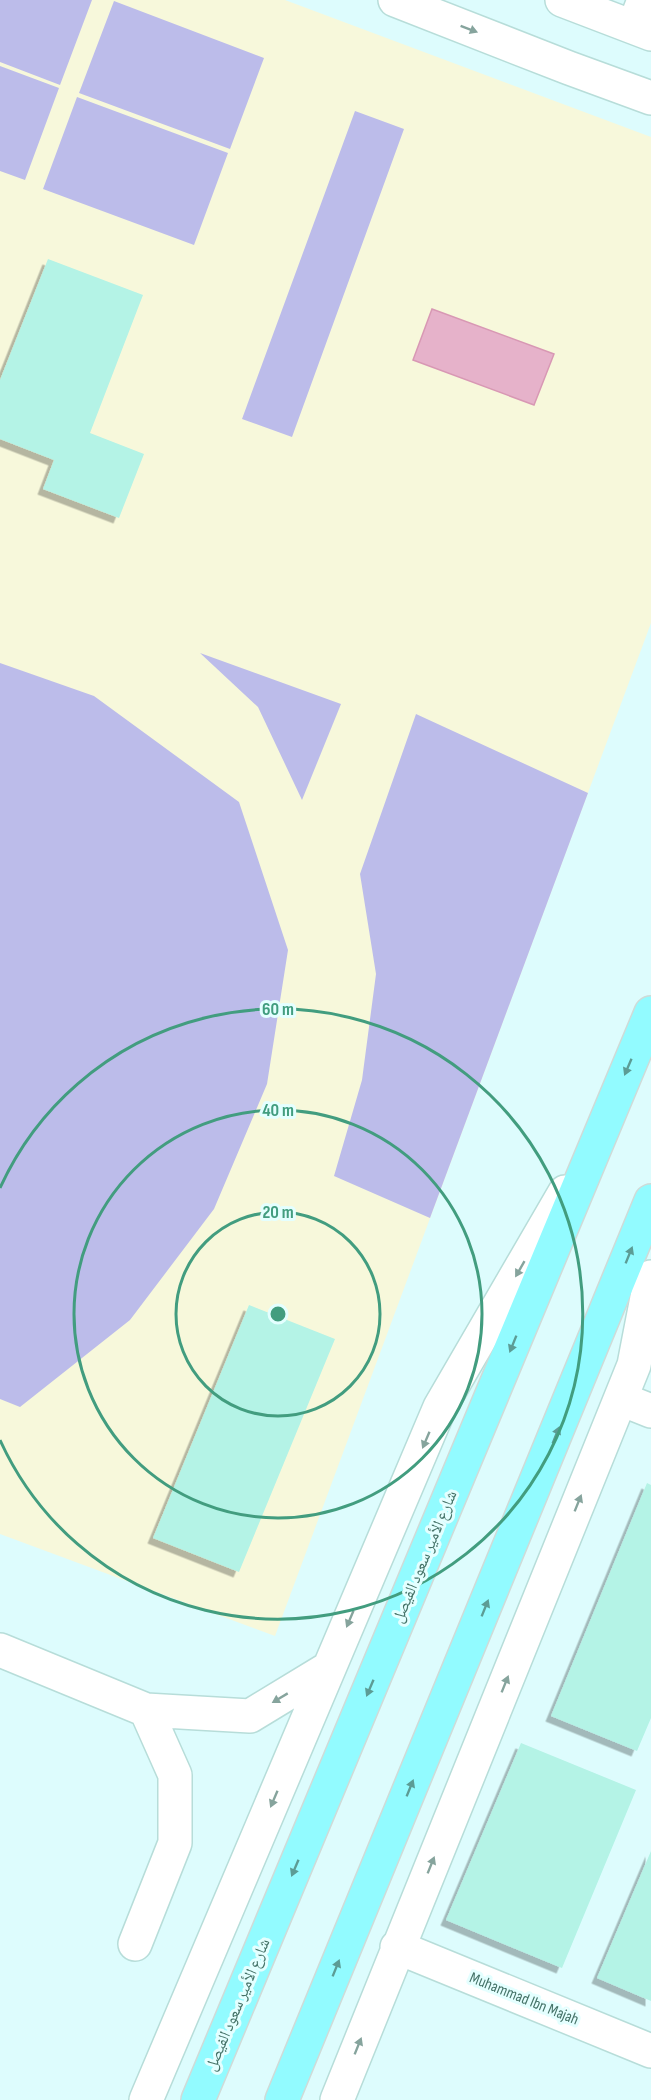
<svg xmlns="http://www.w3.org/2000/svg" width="651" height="2100" font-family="'Sofia Sans Condensed','Noto Naskh Arabic',sans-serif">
<defs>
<filter id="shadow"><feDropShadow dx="-5.5" dy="5.5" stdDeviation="0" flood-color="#0004"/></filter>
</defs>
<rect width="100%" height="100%" fill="#ddfcfd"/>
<path fill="#f7f8db" d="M0,0H285L651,137V623L275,1636L0,1534Z"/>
<path fill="#bcbcea" d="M0,0H92L60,85L0,62Z
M114,1L264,58L230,149L79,93Z
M0,66L59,88L25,180L0,171Z
M77,97L228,153L194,245L43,189Z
M355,111L404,129L292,437L242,419Z
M200,653L341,704L302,800L258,707Z
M0,663L94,696L239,802L288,950L267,1084L214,1209L130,1320L20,1407L0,1399Z
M416,714L588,793L430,1218L334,1176L362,1080L376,974L360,874Z"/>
<path fill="#e6b2ca" stroke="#d898b4" stroke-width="1.5" d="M432,309L554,354L534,405L413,360Z"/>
<path fill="#b4f3e6" filter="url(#shadow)" d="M48,259L143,295L90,433L144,454L119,518L43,489L54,460L0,439V380Z
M249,1305L335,1339L239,1572L153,1538Z
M647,1483L651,1485V1718L637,1751L551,1716Z
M521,1743L636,1790L562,1968L446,1920Z
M651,1851V2001L597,1978Z"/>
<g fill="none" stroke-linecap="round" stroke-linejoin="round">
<defs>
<path id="minor" d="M395,0L569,68L651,98
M562,0L651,34
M634,26L644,0
M621,1399L651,1411
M0,1650L146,1710L250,1716L329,1668
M135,1944L175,1843V1775L146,1710
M397,1947L651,2051
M146,2100L440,1407L565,1192
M337,2100L634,1365L651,1277"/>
<path id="major" d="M198,2100L651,1013
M282,2100L651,1201"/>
</defs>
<use href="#minor" stroke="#b7ddd9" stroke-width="36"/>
<use href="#major" stroke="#cfdbd8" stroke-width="36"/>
<use href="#minor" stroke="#fff" stroke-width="33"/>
<use href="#major" stroke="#92fbff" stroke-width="33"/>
</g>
<defs><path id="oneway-solid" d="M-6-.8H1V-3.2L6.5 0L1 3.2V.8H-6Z" transform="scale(1.5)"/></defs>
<g fill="#86a49d">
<use href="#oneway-solid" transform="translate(469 29) rotate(21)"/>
<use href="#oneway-solid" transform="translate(520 1269) rotate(120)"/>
<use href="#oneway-solid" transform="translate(426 1440) rotate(113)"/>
<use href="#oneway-solid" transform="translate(578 1503) rotate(-68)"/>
<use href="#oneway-solid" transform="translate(350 1619) rotate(113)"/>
<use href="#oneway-solid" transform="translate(505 1684) rotate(-68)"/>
<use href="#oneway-solid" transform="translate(280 1698) rotate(149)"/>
<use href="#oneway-solid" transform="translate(274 1799) rotate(113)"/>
<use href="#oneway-solid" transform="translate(431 1865) rotate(-68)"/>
<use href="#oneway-solid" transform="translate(358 2046) rotate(-68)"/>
</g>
<g fill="#5c9c95">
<use href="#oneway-solid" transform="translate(628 1067) rotate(113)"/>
<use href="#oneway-solid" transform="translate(629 1255) rotate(-68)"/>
<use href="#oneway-solid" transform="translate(513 1344) rotate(112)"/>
<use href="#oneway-solid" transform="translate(556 1435) rotate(-68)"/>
<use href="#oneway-solid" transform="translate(485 1608) rotate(-68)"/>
<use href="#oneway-solid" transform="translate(370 1688) rotate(113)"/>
<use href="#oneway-solid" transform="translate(410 1788) rotate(-68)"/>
<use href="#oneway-solid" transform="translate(295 1868) rotate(113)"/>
<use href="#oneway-solid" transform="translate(336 1968) rotate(-68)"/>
</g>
<g fill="none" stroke="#429d7f" stroke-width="3">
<circle cx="278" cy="1314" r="102"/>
<circle cx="278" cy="1314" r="204"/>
<path d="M0 1188A305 305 0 1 1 0 1440"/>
</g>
<g text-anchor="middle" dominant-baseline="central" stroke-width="6" stroke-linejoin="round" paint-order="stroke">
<g font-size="16" fill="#457368" stroke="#e4ffff">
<text transform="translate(425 1557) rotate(-67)">شارع الأمير سعود الفيصل</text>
<text transform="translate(524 1999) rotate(22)">Muhammad Ibn Majah</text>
<text transform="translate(238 2005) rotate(-67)">شارع الأمير سعود الفيصل</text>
</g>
</g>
<circle cx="278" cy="1314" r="9" fill="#429d7f" stroke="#e4ffff" stroke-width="3"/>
<g font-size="18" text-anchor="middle" font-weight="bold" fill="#429d7f" stroke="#e4ffff" stroke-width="6" stroke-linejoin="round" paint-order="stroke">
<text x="278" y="1015">60 m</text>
<text x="278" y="1116">40 m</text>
<text x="278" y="1218">20 m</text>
</g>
</svg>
